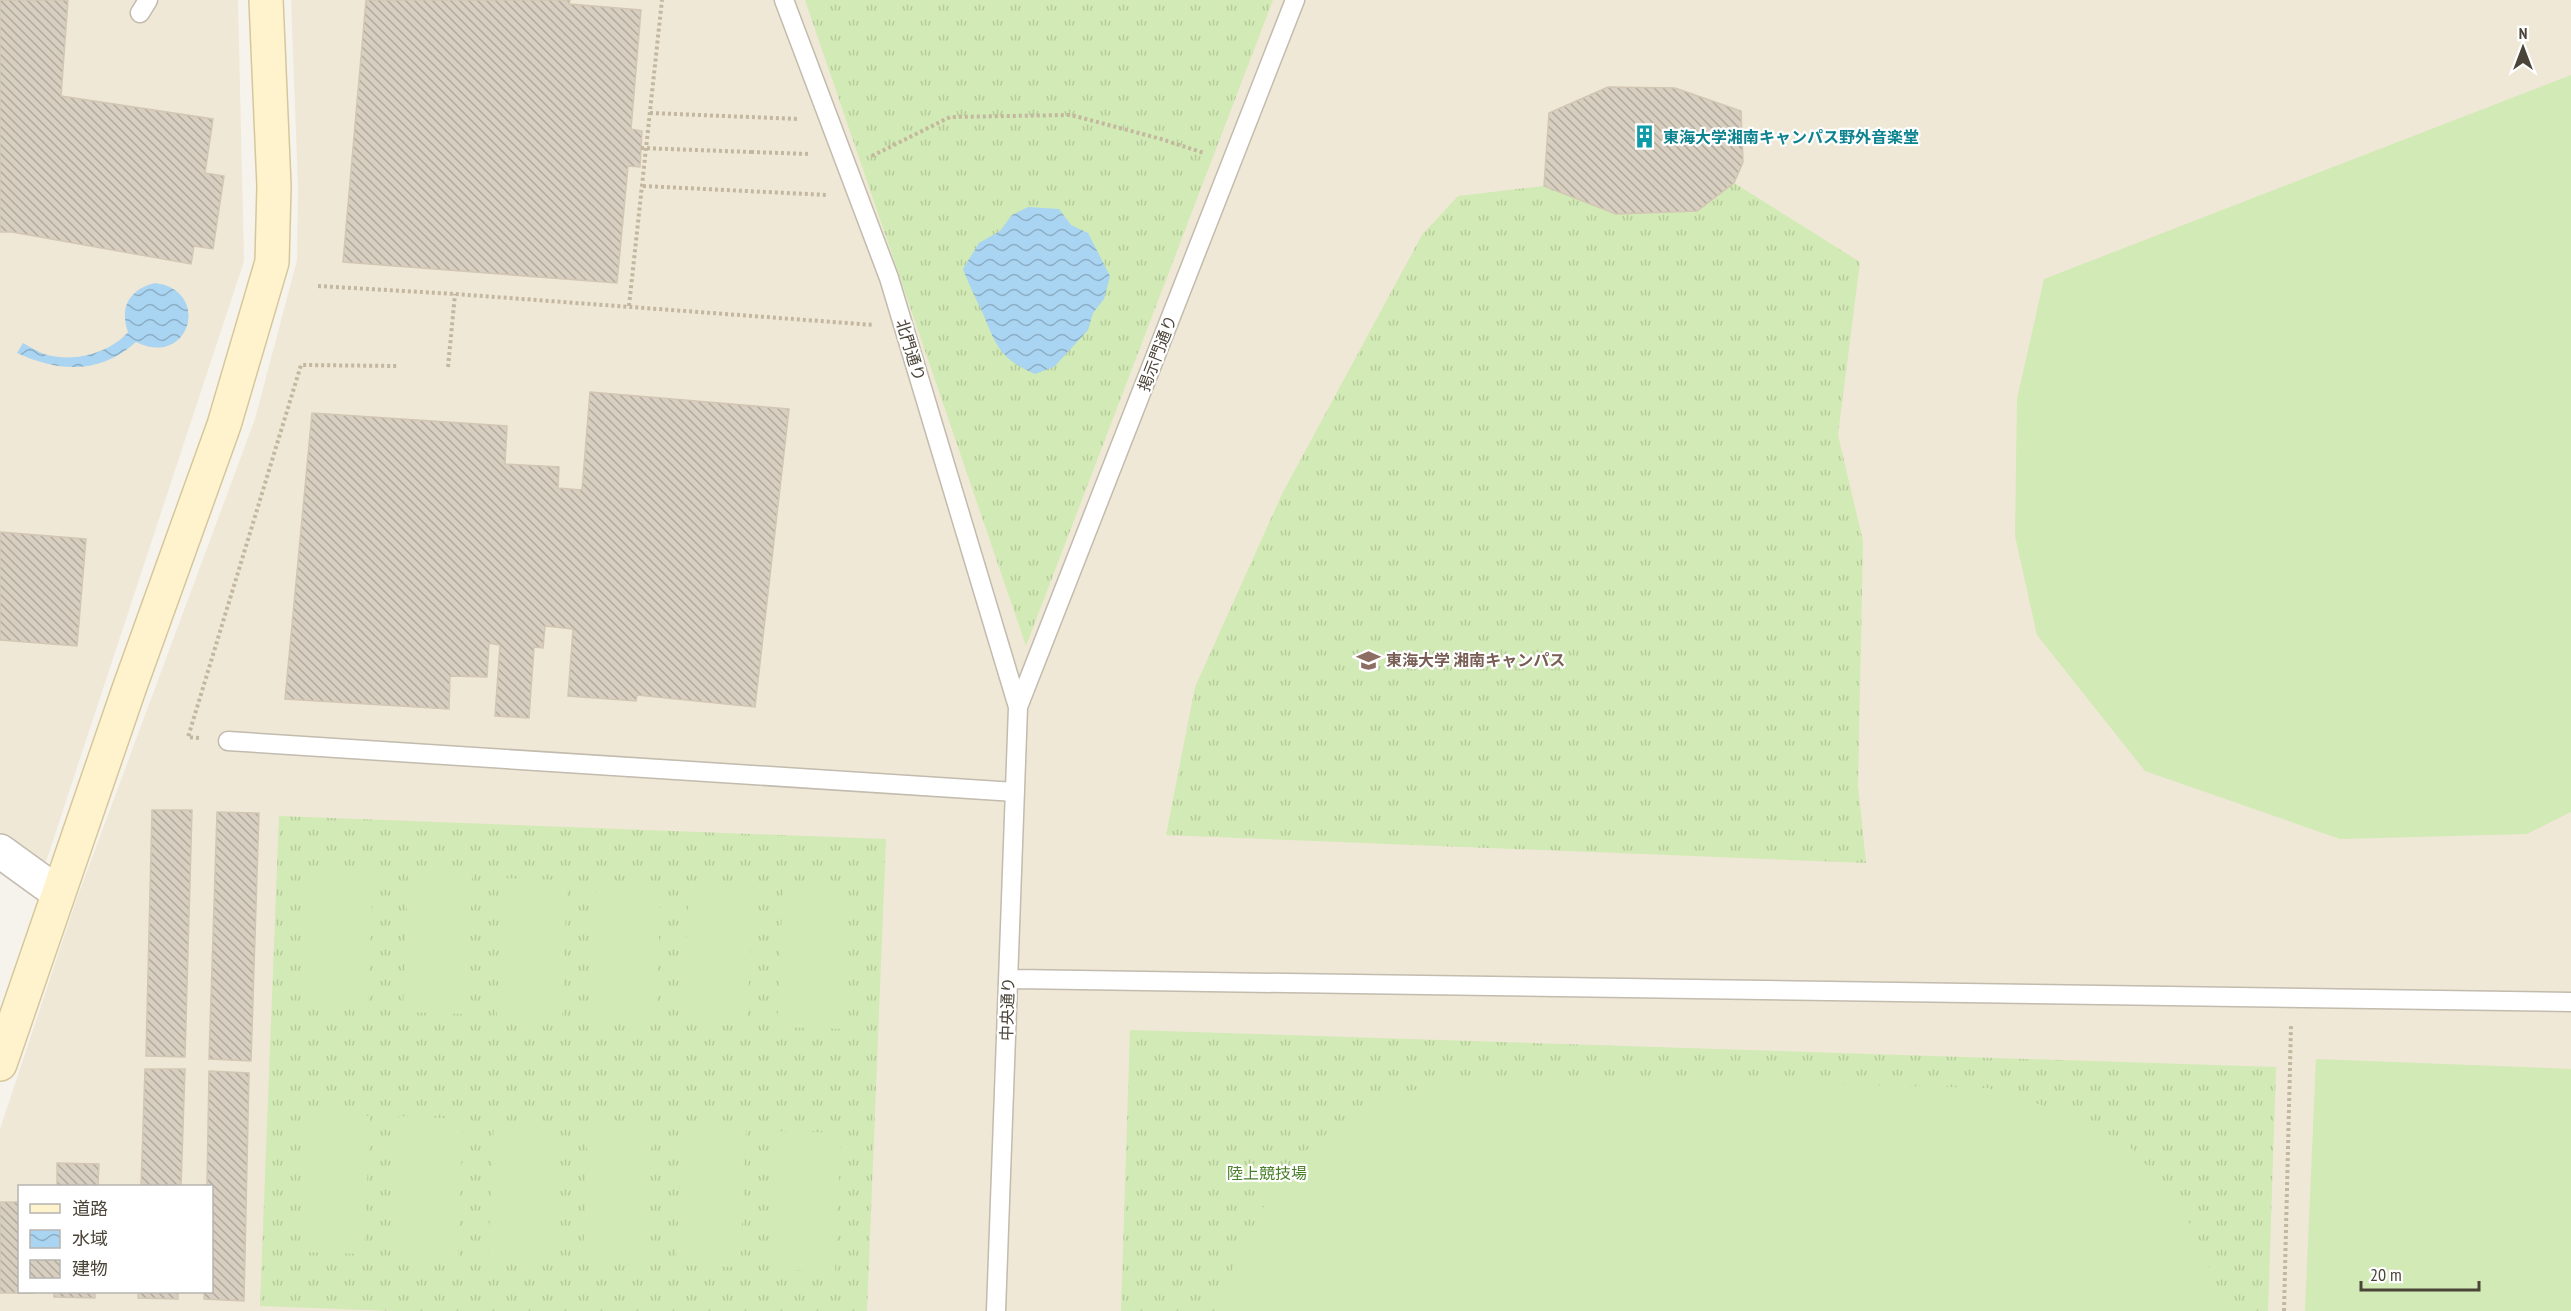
<svg xmlns="http://www.w3.org/2000/svg" width="2571" height="1311" font-family="'PT Sans Narrow','Noto Sans JP',sans-serif">
<defs>
<pattern id="grass-tufts" width="24" height="20" patternUnits="userSpaceOnUse" patternTransform="scale(1.5)"><rect width="24" height="20" fill="#d2eab5"/><path d="M3 7l-1-3M5 7V3M7 7l1-3M15 17l-1-3M17 17v-4M19 17l1-3" fill="none" stroke="#b6ca9c"/></pattern>
<pattern id="water-waves" width="16" height="10" patternUnits="userSpaceOnUse" patternTransform="scale(1.5)"><rect width="16" height="10" fill="#a9d4f2"/><path d="M0 5q4-4 8 0t8 0" fill="none" stroke="#8caec5"/></pattern>
<pattern id="building-back-hatch" width="6" height="6" patternUnits="userSpaceOnUse" patternTransform="scale(1.5)"><rect width="6" height="6" fill="#d8cfc1"/><path d="M-1 5l2 2M0 0l6 6M5-1l2 2" fill="none" stroke="#b1aa9e"/></pattern>
</defs>
<rect width="100%" height="100%" fill="#f6f3ec"/>
<path fill="#efe8d6" fill-rule="evenodd" d="M0,0H238L244,261L42,874L0,841Z
M291,0H2571V1311H0V1129L76,901L255,419L297,260L298,186ZM20,1186H212V1292H20Z"/>
<path fill="url(#grass-tufts)" d="M805,0H1273L1026,646Z
M1734,183L1860,262L1838,435L1863,541L1858,785L1866,863L1166,835L1195,687L1283,492L1422,235L1458,196L1544,186L1616,214L1697,211Z
M279,816L886,839L867,1311H394L260,1306Z
M1130,1030L2276,1067L2268,1311H1121Z"/>
<path fill="#d2eab5" d="M2571,75V812L2527,834L2340,839L2145,771L2037,635L2015,536L2017,399L2044,279Z
M309,869L373,872L368,1010L303,1008Z
M408,873L472,876L467,1014L403,1012Z
M503,878L567,880L562,1019L497,1016Z
M597,882L661,884L656,1022L591,1020Z
M689,885L753,887L747,1025L683,1024Z
M783,888L847,890L842,1029L777,1027Z
M2316,1059L2571,1069V1311H2305Z
M1528,1077L1988,1088L2069,1114L2127,1144L2174,1195L2200,1242L2223,1311H1222L1233,1267L1262,1209L1298,1157L1344,1120L1400,1094L1464,1078Z
M305,1113L370,1116L364,1254L300,1252Z
M399,1116L463,1119L458,1257L394,1255Z
M494,1120L558,1123L553,1261L488,1259Z
M588,1123L652,1126L647,1265L583,1262Z
M682,1127L746,1129L740,1267L676,1265Z
M776,1131L841,1133L835,1272L771,1269Z"/>
<path fill="url(#water-waves)" d="M1028,207L1059,209L1071,225L1088,233L1110,276L1104,299L1093,313L1088,330L1054,367L1035,374C992,356 995,336 976,299C971,288 967,280 963,269L979,243L1000,231L1012,215Z
M155,283C212,290 190,369 136,342C99,375 59,372 17,353L23,343C30,347 37,351 44,354C72,363 109,354 128,332C119,307 130,289 155,283Z"/>
<path fill="url(#building-back-hatch)" stroke="#d3c7b4" stroke-width="1.5" d="M0,0H68L61,96L213,119L205,173L224,176L213,249L194,246L191,264L12,232H0Z
M366,0H570L569,4L641,10L631,129L642,131L640,167L628,166L617,283L343,262Z
M1608,87L1675,88L1741,111L1743,162L1734,183L1697,211L1616,214L1544,186L1549,113Z
M590,392L789,409L755,707L637,695L636,701L568,696L573,629L545,626L543,648L534,647L529,718L495,716L500,645L489,643L487,677L450,676L449,709L285,699L312,413L507,426L505,464L559,467L558,488L582,490Z
M0,532L86,539L77,646L0,640Z
M152,810H192L185,1057L146,1056Z
M217,812L259,813L251,1061L209,1059Z
M145,1069H185L181,1186H141Z
M209,1071L249,1073L244,1301L204,1299V1292H212V1186H207Z
M57,1163L99,1164L98,1186H57Z
M0,1202H20V1292H34V1293H0Z
M54,1292H95V1298L54,1297Z
M138,1292H178V1299L138,1298Z"/>
<g fill="none" stroke-linecap="round" stroke-linejoin="round">
<defs>
<path id="lane" d="M784,0L889,278L1018,707L996,1311
M140,13L148,0
M1018,707L1295,0
M228,741L1015,792
M1008,979L2571,1002"/>
<path id="street" d="M0,851L58,893"/>
<path id="secondary" d="M0,1064L129,689L224,425L272,262L274,186L266,0"/>
</defs>
<use href="#lane" stroke="#c2bbae" stroke-width="21"/>
<use href="#street" stroke="#c2bbae" stroke-width="36"/>
<use href="#secondary" stroke="#d6c79b" stroke-width="36"/>
<path stroke="#c4b79f" stroke-width="4" stroke-dasharray="3 3" stroke-linecap="butt" d="M650,113L799,119
M751,152L810,154
M872,156L950,117L1071,115L1161,139L1204,153
M643,186L828,195
M318,286L455,294L874,325
M629,306L662,0
M448,367L455,294
M199,738L188,737L301,365L398,366
M2284,1311L2291,1026"/>
<use href="#lane" stroke="#fff" stroke-width="18"/>
<use href="#street" stroke="#fff" stroke-width="33"/>
<use href="#secondary" stroke="#fff3cd" stroke-width="33"/>
<path stroke="#c4b79f" stroke-width="4" stroke-dasharray="3 3" stroke-linecap="butt" d="M641,148L751,152"/>
</g>
<defs>
<symbol id="building-bare" viewBox="-9 -9 18 18"><path d="M-4-6H4V6H1V3H-1V6H-4ZM-2.5-4.3h1.7v1.8h-1.7ZM.8-4.3h1.7v1.8H.8ZM-2.5-1h1.7V.8h-1.7ZM.8-1h1.7V.8H.8Z" fill="#0f9aa8" stroke="#fff" stroke-width="2.5" paint-order="stroke"/></symbol>
<symbol id="university-bare" viewBox="-9 -9 18 18"><path d="M0-5L7-2L0 1L-7-2ZM-4 1L0 2.5L4 1V4Q0 6-4 4Z" fill="#8d6e63" stroke="#fff" stroke-width="2.5" paint-order="stroke"/></symbol>
</defs>
<g fill-rule="evenodd">
<use href="#building-bare" x="1628" y="120" width="33" height="33"/>
<use href="#university-bare" x="1352" y="644" width="33" height="33"/>
</g>
<g text-anchor="middle" dominant-baseline="central" stroke-width="4.5" stroke-linejoin="round" paint-order="stroke">
<g font-size="16" font-weight="bold" fill="#0d838f" stroke="#fff" text-anchor="start">
<text x="1663" y="137">東海大学湘南キャンパス野外音楽堂</text>
</g>
<g font-size="16" fill="#4b4439" stroke="#fff">
<text transform="translate(911 350) rotate(73)">北門通り</text>
<text transform="translate(1157 353) rotate(-69)">掲示門通り</text>
<text transform="translate(1007 1009) rotate(-88)">中央通り</text>
</g>
<g font-size="16" font-weight="bold" fill="#785e54" stroke="#fff" text-anchor="start">
<text x="1386" y="660">東海大学 湘南キャンパス</text>
</g>
<g font-size="16" fill="#4a7f2a" stroke="#fff">
<text x="1267" y="1173">陸上競技場</text>
</g>
</g>
<rect x="18" y="1185" width="195" height="108" fill="#ffffff" stroke="#b7b4b0" stroke-width="1.5"/>
<rect x="30" y="1204" width="30" height="9" fill="#fff3cd" stroke="#b7b4b0" stroke-width="1.5"/>
<text x="72" y="1215" font-size="18" fill="#4b4439">道路</text>
<rect x="30" y="1230" width="30" height="18" fill="url(#water-waves)" stroke="#b7b4b0" stroke-width="1.5"/>
<text x="72" y="1245" font-size="18" fill="#4b4439">水域</text>
<rect x="30" y="1260" width="30" height="18" fill="url(#building-back-hatch)" stroke="#b7b4b0" stroke-width="1.5"/>
<text x="72" y="1275" font-size="18" fill="#4b4439">建物</text>
<g transform="translate(2523 48)" stroke="#ffffff" stroke-width="4.5" paint-order="stroke">
<path d="M0-4.5L10 22L0 15L-10 22Z" fill="#4b4439"/>
<text y="-9" font-size="16" font-weight="bold" text-anchor="middle" fill="#4b4439">N</text>
</g>
<path d="M2361 1281v9h118v-9" fill="none" stroke="#4b4439" stroke-width="3"/>
<text x="2370" y="1281" font-size="18" fill="#4b4439" stroke="#ffffff" stroke-width="4.5" paint-order="stroke">20 m</text>
</svg>
